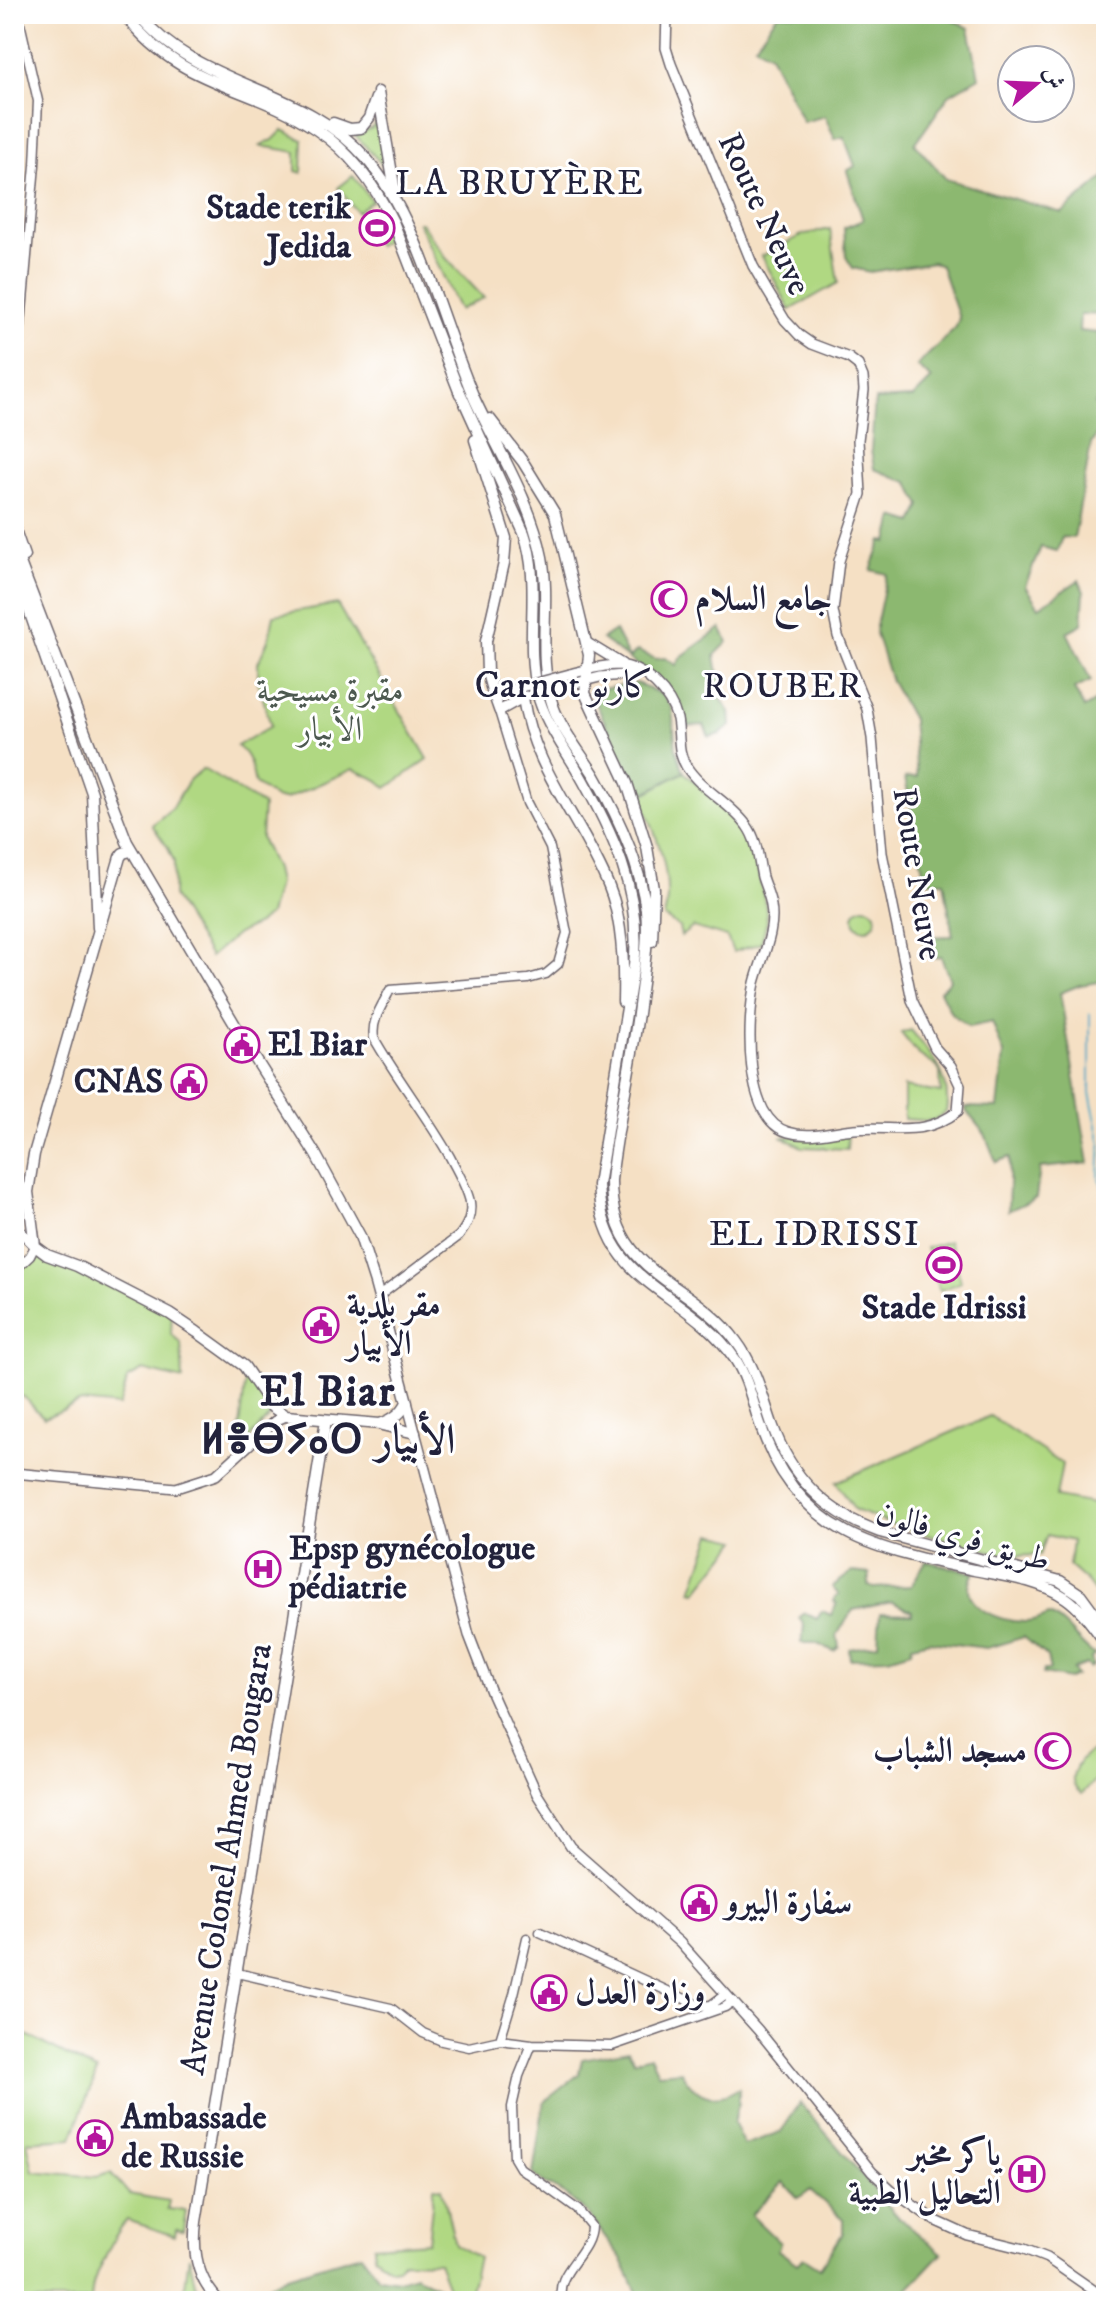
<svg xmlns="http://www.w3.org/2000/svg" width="1120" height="2315" font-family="'IM FELL DW Pica',Amiri,'Noto Sans Tifinagh',serif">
<rect width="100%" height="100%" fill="#fff"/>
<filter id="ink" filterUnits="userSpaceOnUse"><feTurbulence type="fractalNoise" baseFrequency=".0125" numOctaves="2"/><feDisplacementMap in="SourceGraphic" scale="16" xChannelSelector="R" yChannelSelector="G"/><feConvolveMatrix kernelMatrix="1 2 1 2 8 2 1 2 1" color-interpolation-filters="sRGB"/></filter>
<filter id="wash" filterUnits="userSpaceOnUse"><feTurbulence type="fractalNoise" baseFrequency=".006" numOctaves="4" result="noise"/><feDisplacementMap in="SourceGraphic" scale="32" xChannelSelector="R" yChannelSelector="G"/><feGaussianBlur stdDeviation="1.8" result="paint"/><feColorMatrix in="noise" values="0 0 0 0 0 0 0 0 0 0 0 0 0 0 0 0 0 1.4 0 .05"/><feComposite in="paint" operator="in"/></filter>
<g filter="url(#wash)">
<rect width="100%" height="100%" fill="#f5e0c4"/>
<path fill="#b0d882" stroke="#697d5e" stroke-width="2" d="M379,120L385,168L355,135L372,128Z
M283,130L303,140L302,173L296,171V152L261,146L273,140Z
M353,176L372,201L357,212L338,188Z
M377,211L393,236L377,246L361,221Z
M418,222H421L446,258L484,298L459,310Z
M830,229L838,283L790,310L762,256L802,235Z
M337,604L428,759L387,788L378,780L353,769L286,799H277L255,784C252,769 250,755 237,746L271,726L258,681V663L269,638L274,615Z
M203,769L263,805L261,838L275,869L278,883L269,915L258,924L237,934L210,957L173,896L174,862L168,848L152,825L171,809L190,779Z
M684,772L743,827L752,845L766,908L767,921L761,943L733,952L727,937L693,927L681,936L679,927L664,917C675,878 655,831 640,796Z
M854 918a11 11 0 1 1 22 0a11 11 0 1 1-22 0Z
M911,1030C932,1056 952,1076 946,1112L932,1121L904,1119V1087L941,1093L940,1072L937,1067L918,1054L901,1033Z
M848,1132L847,1149L802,1147L783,1137Z
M949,1241L961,1282L939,1291L926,1248Z
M41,1256C87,1268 129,1287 172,1308L171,1334L181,1343L183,1380L143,1370L128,1378L119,1406L81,1402L44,1418L24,1397L14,1394V1275L32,1257Z
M246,1376L273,1412L237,1453Z
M990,1416L1062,1464L1056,1497L1099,1505L1098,1511L1106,1515V1607L1087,1582L1069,1566L1072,1541L1047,1535L1040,1555L1009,1556L893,1525L855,1510L836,1482Z
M712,1534L738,1540L696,1592L692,1591Z
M1090,1752L1101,1754L1104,1760L1094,1781L1082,1794C1064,1783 1076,1762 1090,1752Z
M27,2035L97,2071L72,2138L27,2141L33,2171L96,2177L111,2173L129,2194L169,2201L167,2209L186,2211L183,2231L176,2230L175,2236L127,2220C114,2234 105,2258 96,2276C92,2282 92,2293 91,2301H14V2050Z
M434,2187L442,2188L455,2244L478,2258L467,2301L450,2292L438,2262L403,2261L398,2268L391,2269L374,2256L373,2246L428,2242Z
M189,2256L195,2283L209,2301H183Z"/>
<path fill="#8cb870" stroke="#576d56" stroke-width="2" fill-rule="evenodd" d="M778,14H942L969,28L979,77L949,95L915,144L946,179L1062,213L1105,177L1106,118V315L1080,314L1079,331L1098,333L1099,351L1106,353V381L1095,405L1106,407V420L1091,444L1074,538L1062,537L1057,551L1041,547L1025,586L1039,607L1079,580L1084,592L1082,624L1067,632L1091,681L1074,689L1084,708L1106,695V981L1080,985L1060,993L1089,1163L1040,1168L1036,1198L1008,1211L1010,1157L996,1162L985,1134L966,1111V1107L998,1108L1004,1054L992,1022L969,1027L951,1013L940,991L950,980L941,957L930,958L921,937L953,936L944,881H925L905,778L917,777L912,719L891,681L875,631L887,574L871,570L882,541L888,542L894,517L913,523L921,505L908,482L874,469L871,450L875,400L913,398L932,379L917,366L956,327L959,318L941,266L933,262L870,272L853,268L846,257L844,228L863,220L847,171L855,166L844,137L835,139L825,116L803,122L770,54L755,45Z
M721,628L728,642L715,655L717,668L724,681L718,694L730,712L731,725L720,734L709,737L704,725L685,726L681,707L664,685L602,639L615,631L629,658L637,651L656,659L665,658L676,665L681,657Z
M637,683L663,695L672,708L676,749L684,772L640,796L590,691Z
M926,1561L974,1573C954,1605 999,1622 1025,1622C1035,1622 1041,1618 1049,1615C1067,1622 1079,1645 1095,1655L1091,1658L1093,1666L1089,1668L1086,1664L1073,1669L1076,1676L1069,1679L1043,1674L1044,1670H1050L1047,1657L1024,1637L987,1648L929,1641L912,1645L911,1651L888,1658L850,1659L849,1649L878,1644L880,1613L912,1614V1611L892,1602L853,1610L837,1635L839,1647L834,1651L815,1643H802L804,1625L799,1618L804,1613L817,1619L822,1611L831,1615L837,1603L834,1602L835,1598L839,1595L832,1587L852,1572L870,1574L868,1585L873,1588L911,1586Z
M628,2050L634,2061L650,2056L658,2073L681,2071C695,2096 713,2105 739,2088V2103L733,2123L744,2145L781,2132L800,2103L899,2218L942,2253L897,2301H641L621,2258L588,2214L565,2194L545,2184L533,2174L544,2102L579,2074L582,2059ZM783,2182L798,2198L810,2190L843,2219V2233L820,2268L804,2258L797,2264L778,2250L780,2243L751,2215Z
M361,2254L379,2277L398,2280L415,2275L467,2301H240L228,2295H251L287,2276Z"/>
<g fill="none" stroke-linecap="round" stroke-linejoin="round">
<path stroke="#48a9c7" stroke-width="2" d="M1090,1014V1093L1101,1144L1099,1178L1106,1194"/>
</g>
</g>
<g filter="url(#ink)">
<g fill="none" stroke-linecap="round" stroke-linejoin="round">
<defs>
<path id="tertiary" d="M14,353L19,347L35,165L38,101L18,14
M14,1271L30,1256L35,1246
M379,1296L459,1236C467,1226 472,1216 470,1202C467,1187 457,1171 450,1157C427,1116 397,1079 374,1038C371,1020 382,1006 390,990L528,979L546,974L558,964L567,933L550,848L527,803L499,711
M540,1932L700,2006L711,2005L726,1994
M237,1973L391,2008L423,2033L442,2041L469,2047L500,2040L532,2044L612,2046L725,2007L733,2001
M500,2040L514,1994L527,1938
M532,2044L519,2076L512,2107L514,2158L520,2168L578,2210L591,2226C591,2255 553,2272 562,2301"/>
<path id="secondary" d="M586,642L622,664
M570,674C585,670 602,665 618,665C644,667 671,694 677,719C680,735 677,752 686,766C701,790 731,803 747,826C758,841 758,859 762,877C765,887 770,896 771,906C776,931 761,959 755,983C747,1019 743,1119 788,1132C811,1139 830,1131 854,1129C894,1125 923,1138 958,1111L960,1085L951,1066L935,1048L912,1000L882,853L872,738L867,709L838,636L833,611L839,561L861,494L858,440L864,390L863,377L858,365L849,358L812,344L799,335L785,320L768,292L753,266L671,64L666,48L667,14
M572,684L600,677L636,674
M493,694L499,711L526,696
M493,694L529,685
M14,1225L35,1246
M407,1402L469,1635L491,1692L537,1794L571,1847L680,1943L758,2030L872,2172L894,2192L934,2220L967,2235L1024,2249L1047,2258L1106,2299
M14,1473L176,1488L216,1475L275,1421L286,1416"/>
<path id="primary" d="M14,527L24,556
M14,547L127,842L251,1052L316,1155L360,1236L375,1283L407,1402C402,1414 392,1420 380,1424L286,1416L272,1407L244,1366L197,1332L170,1314L77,1266L47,1255L35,1246L28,1192L34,1154L120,857L123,853L131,851
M14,567L92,793L98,928
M382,1425L415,1433
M219,2301C197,2279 192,2252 196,2222L326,1420"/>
<path id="trunk" d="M124,14C182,89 248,83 317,130C352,153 376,187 394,224L460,394
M138,14C198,88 304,86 366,158C420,221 441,323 475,400C498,450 531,501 542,557C551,606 536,657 553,706C562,731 581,753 595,776C618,816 640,864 646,910C649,940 644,968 640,998C633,1059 618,1119 611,1180C610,1275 690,1279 736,1341C755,1366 762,1395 772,1424C791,1478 826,1513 880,1532L1060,1581L1081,1595L1106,1629
M378,92L395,191
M333,123L350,129L361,128L369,118L376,98
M458,388L524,533C542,585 524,639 537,692C544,720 561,743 576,768C611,829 643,893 634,965L598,1185C603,1287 686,1288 735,1359C747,1377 752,1400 759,1421C774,1468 801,1508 846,1532C881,1551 935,1562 974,1570C1005,1576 1039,1580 1066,1598C1082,1609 1094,1628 1106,1643
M490,419L523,462L555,514L589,655L585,693L627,783L647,847L654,889L652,941
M475,440L506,538L504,563L486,641L487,673L493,694
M523,698C533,769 583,822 609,887C623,921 624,965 623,1002"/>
</defs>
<use href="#tertiary" stroke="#6c646b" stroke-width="11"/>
<use href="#secondary" stroke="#6c646b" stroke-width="12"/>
<use href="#primary" stroke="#6c646b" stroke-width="13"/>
<use href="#trunk" stroke="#6c646b" stroke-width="13"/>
<use href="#tertiary" stroke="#fff" stroke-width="8"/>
<use href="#secondary" stroke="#fff" stroke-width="9"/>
<use href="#primary" stroke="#fff" stroke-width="10"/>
<use href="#trunk" stroke="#fff" stroke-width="10"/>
<defs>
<path id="secondary-bridge" d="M529,685L570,674
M532,694L572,684"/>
</defs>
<use href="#secondary-bridge" stroke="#6c646b" stroke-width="12" stroke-linecap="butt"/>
<use href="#secondary-bridge" stroke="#fff" stroke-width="9"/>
</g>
</g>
<defs>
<symbol id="stadium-ring" viewBox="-11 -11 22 22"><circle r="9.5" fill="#fff" stroke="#b5179e" stroke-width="1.5"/><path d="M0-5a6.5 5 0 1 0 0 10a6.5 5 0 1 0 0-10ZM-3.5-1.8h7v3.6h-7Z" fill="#b5179e"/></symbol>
<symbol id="mosque-ring" viewBox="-11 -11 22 22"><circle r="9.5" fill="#fff" stroke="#b5179e" stroke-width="1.5"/><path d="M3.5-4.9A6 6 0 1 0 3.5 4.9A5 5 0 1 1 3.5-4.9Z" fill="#b5179e"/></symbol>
<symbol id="civic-ring" viewBox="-11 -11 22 22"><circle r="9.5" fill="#fff" stroke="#b5179e" stroke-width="1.5"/><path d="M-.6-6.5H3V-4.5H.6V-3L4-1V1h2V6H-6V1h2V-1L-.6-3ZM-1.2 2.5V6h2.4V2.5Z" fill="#b5179e"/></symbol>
<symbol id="hospital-ring" viewBox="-11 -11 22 22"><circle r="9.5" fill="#fff" stroke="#b5179e" stroke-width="1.5"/><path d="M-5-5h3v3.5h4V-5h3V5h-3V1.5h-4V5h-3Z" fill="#b5179e"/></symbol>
</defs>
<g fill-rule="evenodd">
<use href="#stadium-ring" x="357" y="208" width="40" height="40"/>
<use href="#mosque-ring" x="649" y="579" width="40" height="40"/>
<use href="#civic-ring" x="222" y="1025" width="40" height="40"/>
<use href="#civic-ring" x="169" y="1062" width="40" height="40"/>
<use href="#stadium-ring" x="924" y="1245" width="40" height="40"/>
<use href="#civic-ring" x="301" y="1305" width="40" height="40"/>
<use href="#hospital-ring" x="243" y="1549" width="40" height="40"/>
<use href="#mosque-ring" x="1033" y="1731" width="40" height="40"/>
<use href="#civic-ring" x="679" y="1883" width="40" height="40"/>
<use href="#civic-ring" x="529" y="1973" width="40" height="40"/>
<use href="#civic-ring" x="75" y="2118" width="40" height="40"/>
<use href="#hospital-ring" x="1007" y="2154" width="40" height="40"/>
</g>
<g text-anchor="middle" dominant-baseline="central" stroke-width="6" stroke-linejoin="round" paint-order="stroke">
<g font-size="34" font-weight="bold" fill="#22223b" stroke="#fff" text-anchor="start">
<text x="351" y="208" text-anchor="end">Stade terik<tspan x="351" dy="39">Jedida</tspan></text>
<text x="695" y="599">جامع السلام</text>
<text x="268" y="1045">El Biar</text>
<text x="163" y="1082" text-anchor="end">CNAS</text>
<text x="347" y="1305">مقر بلدية<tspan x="347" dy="39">الأبيار</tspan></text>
<text x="944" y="1308" text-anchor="middle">Stade Idrissi</text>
<text x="289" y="1549">Epsp gynécologue<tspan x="289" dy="39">pédiatrie</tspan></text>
<text x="1027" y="1751" text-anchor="end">مسجد الشباب</text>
<text x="725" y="1903">سفارة البيرو</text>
<text x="575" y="1993">وزارة العدل</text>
<text x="121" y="2118">Ambassade<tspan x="121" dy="39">de Russie</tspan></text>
<text x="1001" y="2154" text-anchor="end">ياكر مخبر<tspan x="1001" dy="39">التحاليل الطبية</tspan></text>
</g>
<g font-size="34" fill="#22223b" stroke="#fff">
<text transform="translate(764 214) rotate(65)">Route Neuve</text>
<text transform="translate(917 874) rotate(81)">Route Neuve</text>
<text transform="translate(963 1537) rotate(16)">طريق فري فالون</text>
<text transform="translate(227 1859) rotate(-81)">Avenue Colonel Ahmed Bougara</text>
</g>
<g font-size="34" fill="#4d5950" stroke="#fff">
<text x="330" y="691">مقبرة مسيحية<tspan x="330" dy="39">الأبيار</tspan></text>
</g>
<g font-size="36" letter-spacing="2" fill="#22223b" stroke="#fff">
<text x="520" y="183">LA BRUYÈRE</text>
<text x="783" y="686">ROUBER</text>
<text x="815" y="1234">EL IDRISSI</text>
</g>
<g font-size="38" fill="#22223b" stroke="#fff">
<text x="564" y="686">Carnot كارنو</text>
</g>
<g font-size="42" font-weight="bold" letter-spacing="2" fill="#22223b" stroke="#fff">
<text x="328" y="1393">El Biar<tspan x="328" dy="48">ⵍⴻⴱⵢⴰⵔ الأبيار</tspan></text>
</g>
</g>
<rect width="1120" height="2315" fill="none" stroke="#fff" stroke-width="48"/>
<g transform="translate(1036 84) rotate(71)"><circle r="38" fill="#ffffff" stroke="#a7a7b1" stroke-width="2"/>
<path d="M0-6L14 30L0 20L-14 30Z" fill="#b5179e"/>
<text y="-12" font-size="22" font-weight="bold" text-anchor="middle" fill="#22223b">ش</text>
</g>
</svg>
